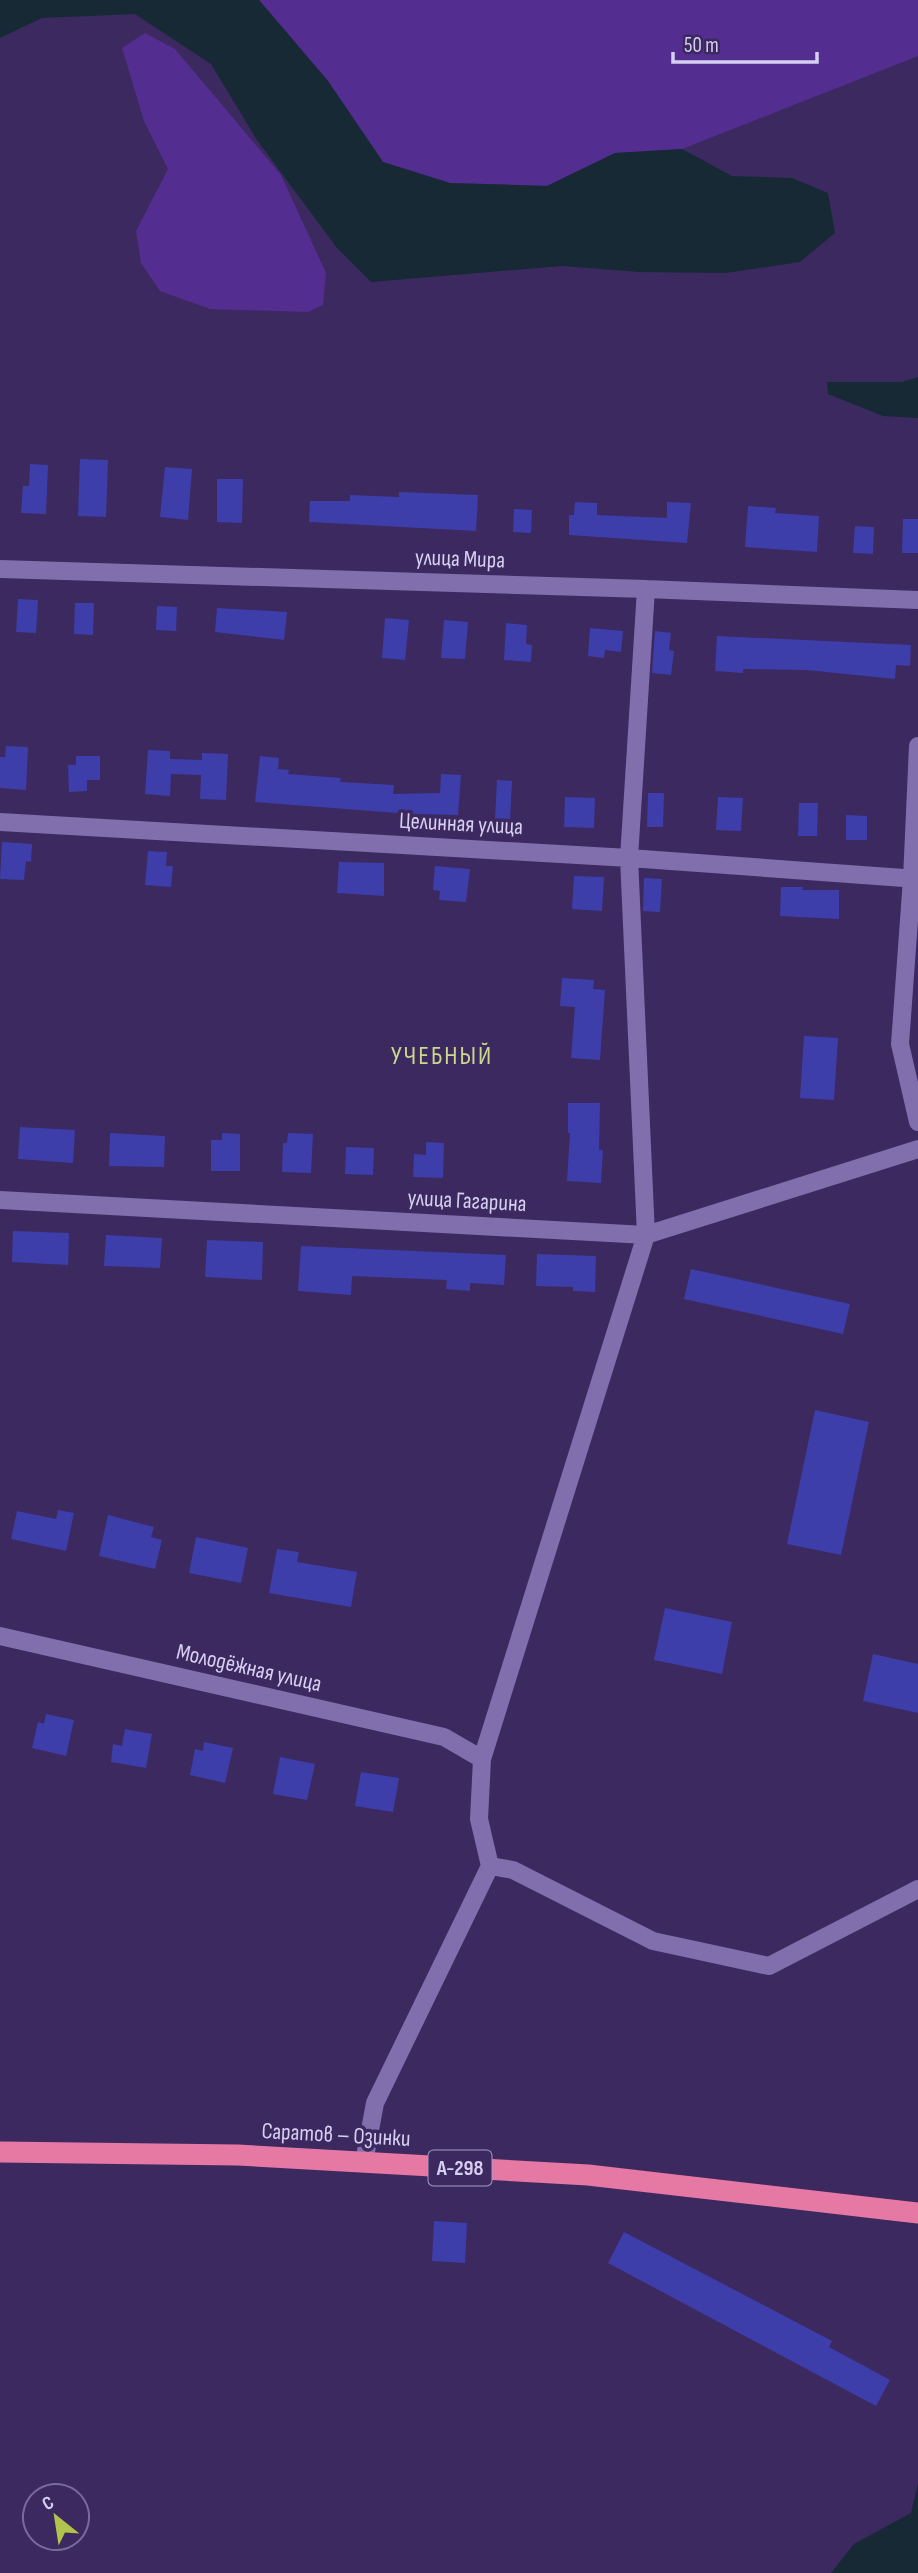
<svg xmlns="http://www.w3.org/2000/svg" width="918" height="2573" font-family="'Sofia Sans Condensed',sans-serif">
<rect width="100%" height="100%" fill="#3c2960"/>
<path fill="#532e90" d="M259,0H918V56L682,149L615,153L547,186L450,183L383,162L328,81Z
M145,33L175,49L281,175L326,273L323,305L308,312L210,309L160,291L141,263L136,231L168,169L144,121L122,48Z"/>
<path fill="#162935" d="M0,0H259L328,81L383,162L450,183L547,186L615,153L682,149L732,176L792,178L828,193L835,233L800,262L726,273L639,272L562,266L371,282L337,248L257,140L211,64L135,14L42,18L0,38Z
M918,377V418L883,416L828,394L827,382H902Z
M918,2483V2573H831L854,2544L911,2513Z"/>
<path fill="#3e3eaa" d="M80,459L108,460L106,517L78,516Z
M30,464L48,465L46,514L21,513L23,486H29Z
M165,467L192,469L188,520L160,517Z
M217,479H243L242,523L217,522Z
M399,492L478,495L476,531L309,522L310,501H350V495L399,497Z
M575,502L597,503V515L667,518V502L691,503L687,543L569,535V515H574Z
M748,506L776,508L775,513L819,516L817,552L745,547Z
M514,509L532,510L531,533L513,532Z
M903,519H918V553H902Z
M855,526L874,527L873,554L853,553Z
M18,599L38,600L36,633L16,632Z
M75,603H94L93,635L74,634Z
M157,606L177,607L176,631L156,630Z
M217,608L287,612L284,640L215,632Z
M385,618L409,620L405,660L382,658Z
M444,620L468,622L465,659L441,658Z
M506,623L527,625L526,644L532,645L531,662L504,660Z
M590,628L623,631L621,652L605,650L604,658L588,656Z
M655,631L671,633L669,650L674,651L671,675L652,673Z
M717,636L911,645L910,666L896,665L895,679L806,670L743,669V673L715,671Z
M6,746L28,747L26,790L0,788V757H5Z
M148,750L170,751V759L202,760V753L228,754L226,800L200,799L201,775L171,774L170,796L145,794Z
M76,756H100V780H87V791L69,792L68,765H76Z
M260,756L279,758L278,769L289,770L288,774L341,778L340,782L394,785L393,794L440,793L441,774L461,775L458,815L410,814L255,802Z
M497,780L512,781L510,820L495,819Z
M648,793H664L663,827H647Z
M565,797L595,798L594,828L564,827Z
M718,797L743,798L741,831L716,830Z
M799,803H818L817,836H798Z
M846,815L867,816V840H846Z
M2,842L32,844L31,862L26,861L24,880L0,879Z
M148,851L167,852L166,866H173L171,887L145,885Z
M339,862L384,863V896L337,893Z
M435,866L470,869L466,902L439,900L440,891L433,890Z
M574,876L604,877L602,911L572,909Z
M644,878L662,879L660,912L643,911Z
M781,887H803L802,890H839V919L780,916Z
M562,978L594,980L593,989L605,990L600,1060L571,1058L575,1007L560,1006Z
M804,1036L838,1038L834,1100L800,1098Z
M568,1103H600L599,1150H603L601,1183L567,1181L570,1133H568Z
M20,1127L75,1130L73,1163L18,1159Z
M110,1133L165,1136L164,1167L109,1166Z
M222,1133L240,1134V1171H211V1140H222Z
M288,1133L313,1134L311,1173L282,1172L283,1143H287Z
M426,1142L444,1143L443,1178L413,1177L414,1154L426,1155Z
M346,1147L374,1148L373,1175L345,1174Z
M13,1231L69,1233L68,1265L12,1262Z
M106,1235L162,1238L160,1268L104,1266Z
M207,1240L263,1242L262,1280L205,1277Z
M301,1246L506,1255L504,1285L470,1283V1291L446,1289L447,1280L352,1276L351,1295L298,1291Z
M537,1254L596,1256L595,1292L573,1291V1287L536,1286Z
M691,1269L850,1304L843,1334L684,1299Z
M815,1410L869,1422L841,1555L787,1544Z
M58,1510L74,1513L66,1551L11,1539L17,1511L56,1519Z
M108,1515L154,1527L151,1537L162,1540L155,1569L99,1556Z
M196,1537L248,1548L241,1583L189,1573Z
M277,1549L299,1552L297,1562L357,1572L351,1607L269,1593Z
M665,1608L732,1622L722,1674L654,1660Z
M873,1654L918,1664V1713L863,1701Z
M46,1714L74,1720L66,1756L32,1748L38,1722L44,1724Z
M125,1729L152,1734L146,1768L111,1762L113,1744L122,1746Z
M204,1742L233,1748L225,1783L190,1775L195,1749L203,1751Z
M280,1757L315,1764L307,1800L273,1794Z
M361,1772L399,1778L393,1812L355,1806Z
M434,2221L467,2223L465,2263L432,2261Z
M624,2232L832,2341L829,2347L890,2380L876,2406L608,2263Z"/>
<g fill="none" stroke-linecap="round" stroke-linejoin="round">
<path stroke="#806fac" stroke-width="18" d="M0,569L646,589L918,600
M918,746L912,879L900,1044L918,1122
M0,822L629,858L918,879
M0,1200L646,1235L918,1149
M0,1636L444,1737L482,1759
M490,1866L513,1870L653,1941L769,1966L918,1889
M364,2162L375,2103L490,1866L479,1819L482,1759L646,1235L629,858L646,589"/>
<path stroke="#e679a4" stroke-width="21" d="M0,2152L238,2155L588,2175L918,2213"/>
</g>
<g text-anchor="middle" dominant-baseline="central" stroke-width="7" stroke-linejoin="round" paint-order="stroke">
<rect fill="#3c2960" stroke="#a89dc6" stroke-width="2" x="428.5" y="2150.5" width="63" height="35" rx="5"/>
<g font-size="21" font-weight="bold" fill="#d7cff1">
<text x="460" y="2168">А-298</text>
</g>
<g font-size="23" fill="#d7cff1" stroke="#3c2960">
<text transform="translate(460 559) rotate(2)">улица Мира</text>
<text transform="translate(461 824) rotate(3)">Целинная улица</text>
<text transform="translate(467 1201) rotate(3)">улица Гагарина</text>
<text transform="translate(249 1668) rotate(13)">Молодёжная улица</text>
<text transform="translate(336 2135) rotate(3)">Саратов – Озинки</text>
</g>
<g font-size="26" letter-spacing="2" fill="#cbd88c" stroke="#3c2960">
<text x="442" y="1056">УЧЕБНЫЙ</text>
</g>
</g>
<g transform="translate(56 2517) rotate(330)"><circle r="33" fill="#3c2960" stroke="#7a6b9a" stroke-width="2"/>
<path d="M0-5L12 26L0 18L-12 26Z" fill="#b2c34c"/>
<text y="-10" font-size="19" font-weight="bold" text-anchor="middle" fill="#d7cff1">С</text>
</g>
<path d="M673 52v10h144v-10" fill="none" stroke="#d7cff1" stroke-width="3.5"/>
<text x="684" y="52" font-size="21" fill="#d7cff1" stroke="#3c2960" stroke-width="5" paint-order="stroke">50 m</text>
</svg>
